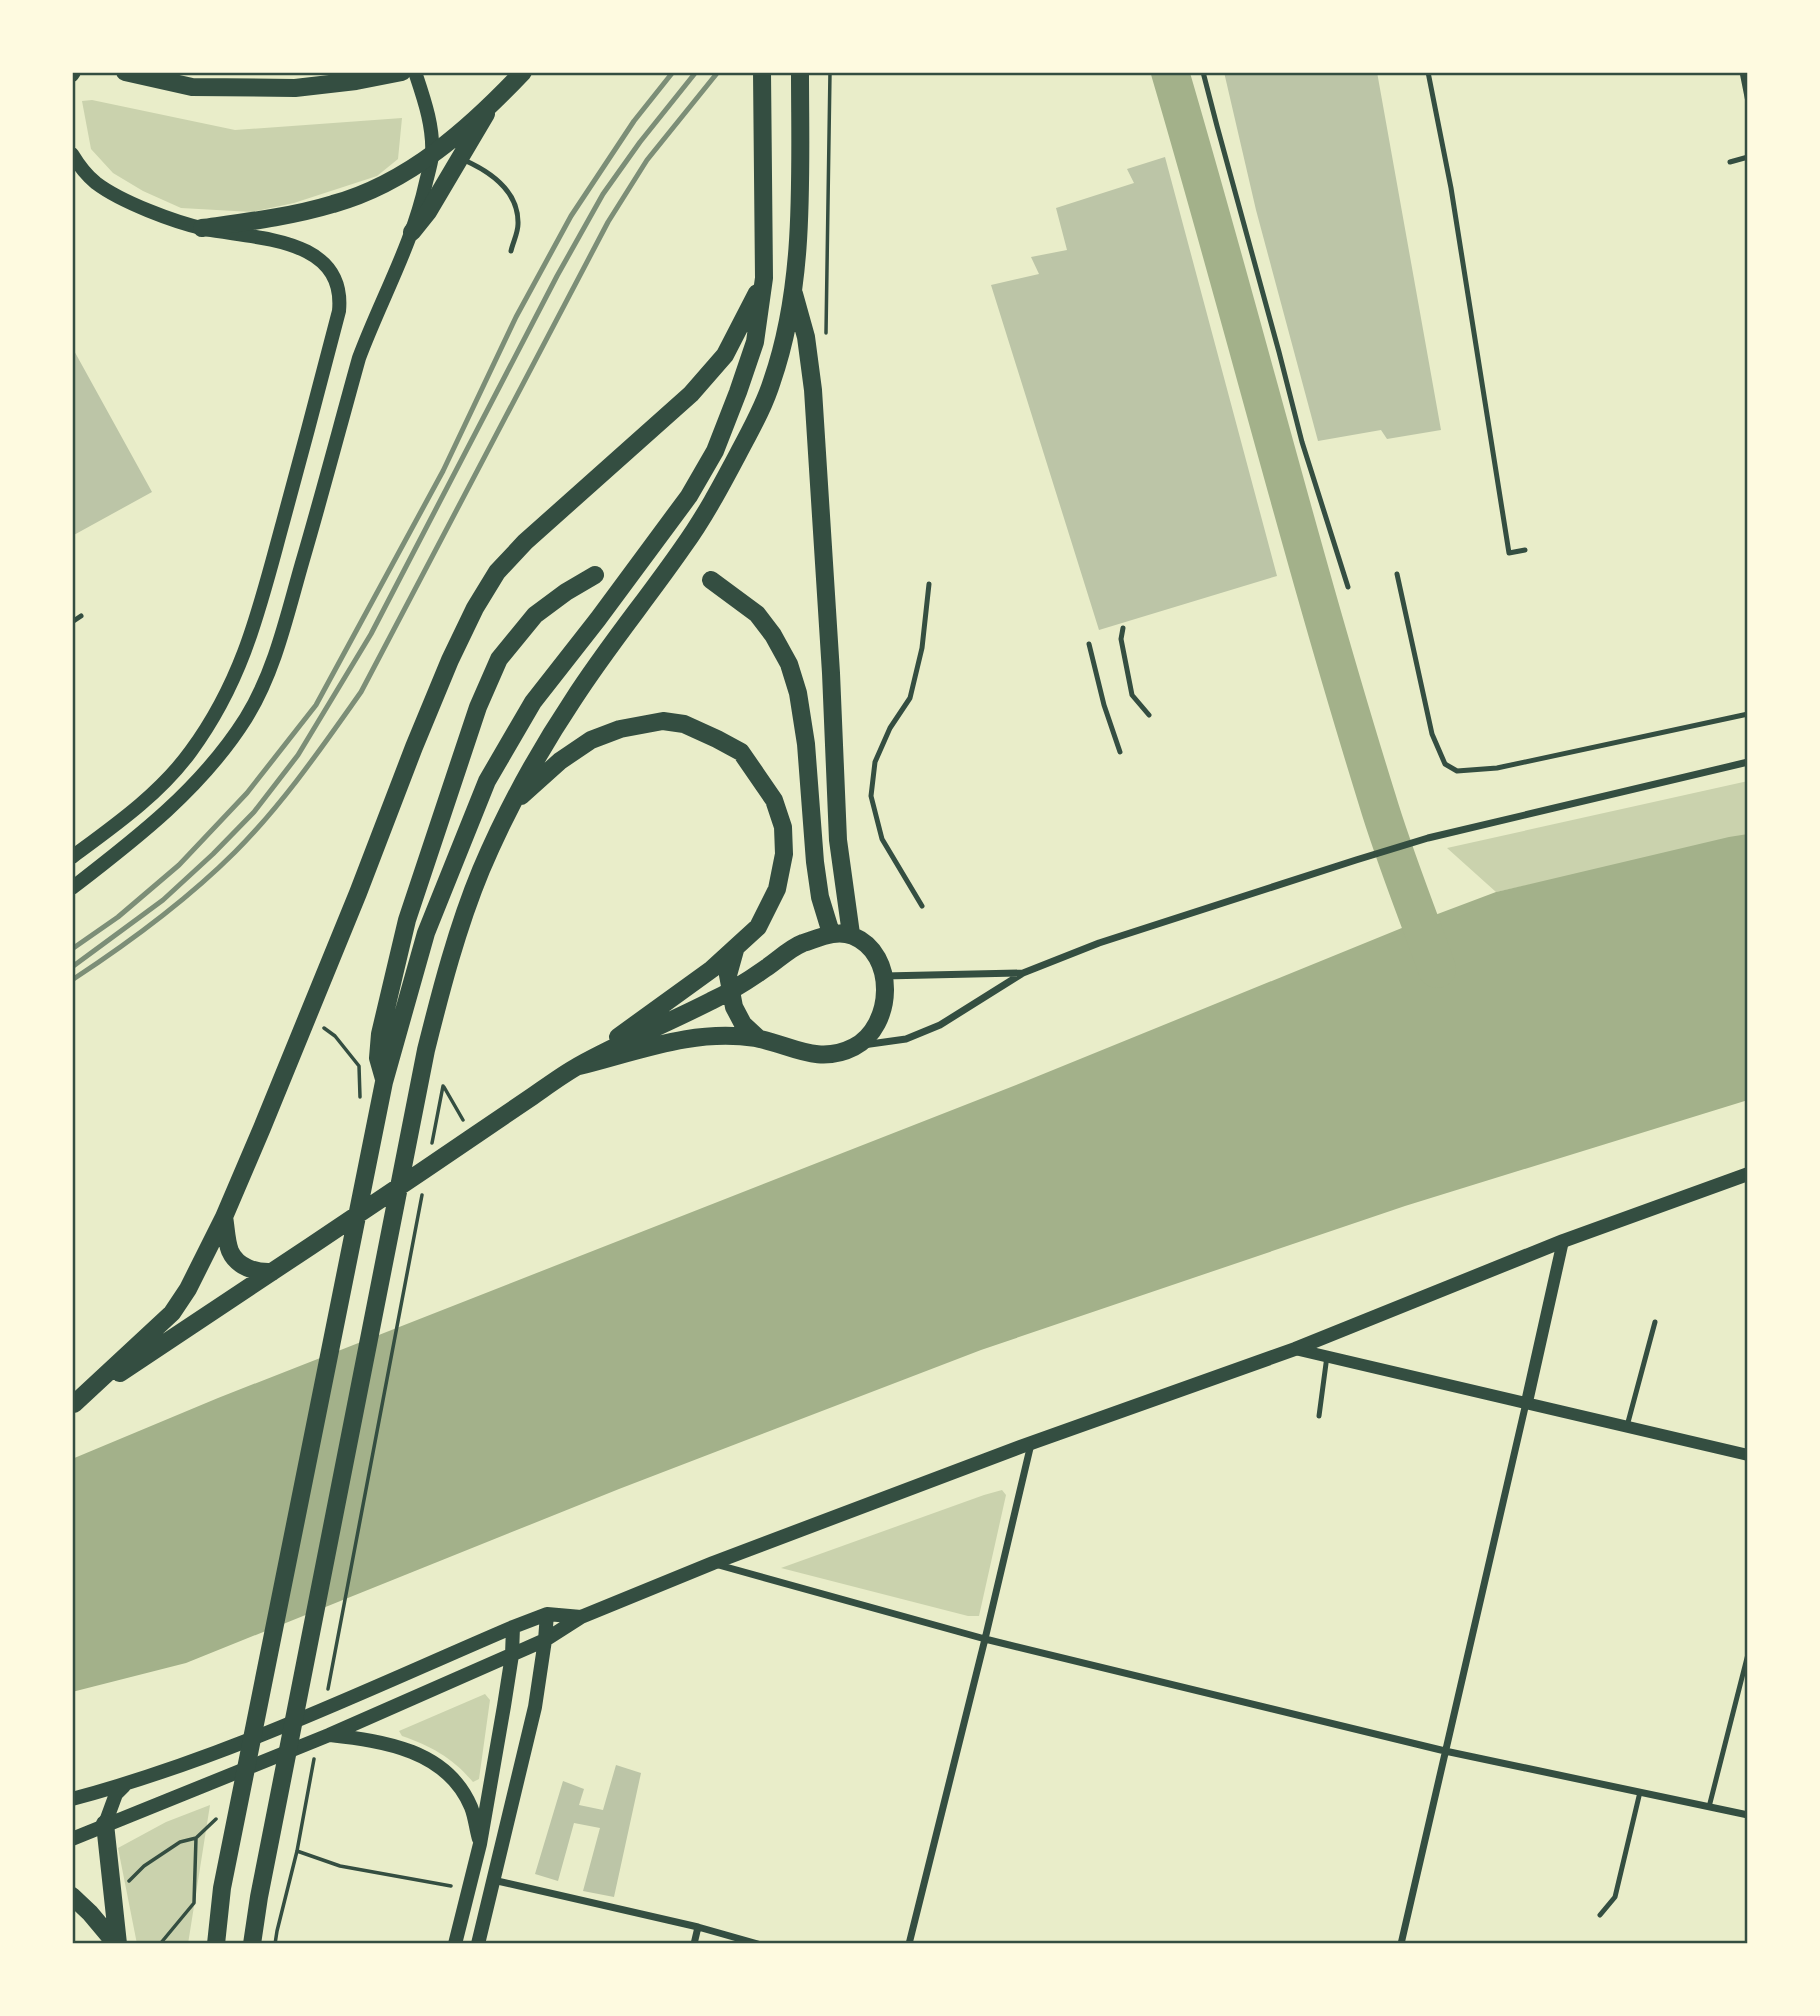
<svg xmlns="http://www.w3.org/2000/svg" width="1820" height="2016" font-family="'Alegreya Sans',sans-serif">
<rect width="100%" height="100%" fill="#e9edc9"/>
<path fill="#cad2ad" d="M92,100L235,130L402,118L398,159L377,176L294,203L252,212L181,208L143,191L113,173L91,149L82,101Z
M1748,781V837L1496,892L1447,848Z
M1002,1490L1006,1495L979,1616H968L781,1568L984,1495Z
M485,1694L490,1700L479,1779L473,1782C453,1758 431,1746 402,1736L399,1731Z
M210,1805L188,1944H137L118,1848L166,1822Z"/>
<path fill="#a3b18a" d="M1748,834V1100L1405,1206L981,1350L619,1489L186,1663L72,1692V1459L218,1398L1026,1081L1419,921L1496,892L1729,837Z"/>
<g fill="none" stroke-linecap="round" stroke-linejoin="round">
<path stroke="#a3b18a" stroke-width="38" d="M1170,72C1241,313 1302,558 1377,799C1394,856 1417,912 1437,969"/>
</g>
<path fill="#bcc5a7" d="M1224,72H1377L1441,430L1387,439L1381,430L1318,441L1256,210Z
M1165,157L1277,576L1099,630L991,285L1039,274L1031,257L1067,250L1056,208L1134,183L1127,169Z
M72,347L152,492L72,536Z
M616,1765L641,1773L614,1897L583,1891L600,1828L574,1823L558,1881L535,1874L563,1781L584,1789L579,1805L603,1810Z"/>
<g fill="none" stroke-linecap="round" stroke-linejoin="round">
<path stroke="#344e41" stroke-width="3.5" d="M826,333L830,72
M324,1028L335,1036L359,1066L360,1097
M444,1087L463,1120
M432,1143L443,1086
M328,1689L422,1195
M297,1851L340,1866L451,1886
M129,1881L144,1866L180,1842L196,1838L216,1819
M160,1944L194,1903L196,1838
M275,1944L277,1931L297,1851L314,1759"/>
<path stroke="#344e41" stroke-width="5" d="M1203,72L1217,126L1279,352L1302,442L1348,587
M1428,72L1451,188L1509,553L1525,550
M1742,72L1748,102
M464,160C491,172 519,191 518,224C518,233 513,242 511,251
M1730,162L1748,157
M1397,574L1432,734L1445,764L1457,771L1497,768L1748,714
M72,622L81,616
M1123,628L1121,639L1132,695L1149,715
M1089,644L1104,705L1120,752
M922,906L882,839L871,796L875,762L890,728L910,698L922,648L929,584
M1319,1416L1327,1356
M1627,1426L1655,1322
M1709,1807L1748,1654
M1600,1915L1615,1897L1640,1792"/>
<path stroke="#344e41" stroke-width="7" d="M884,976L1023,973
M863,1045L906,1039L940,1025L1023,973L1099,943L1356,860L1428,838L1748,762
M715,1564L985,1639L1445,1751L1748,1815
M493,1880L698,1927L758,1944
M694,1944L698,1927
M909,1944L985,1639L1031,1444
M1401,1944L1526,1403"/>
<path stroke="#344e41" stroke-width="12" d="M1295,1349L1748,1455
M1527,1402L1563,1241"/>
<path stroke="#344e41" stroke-width="14" d="M72,75L74,72
M72,154C78,164 86,175 96,183C121,202 174,222 205,229C256,239 346,237 339,311C321,381 302,452 283,522C260,606 244,679 191,751C160,794 114,826 72,857
M72,888C137,838 202,788 246,718C275,671 287,615 302,563C322,495 340,426 359,358C381,299 413,243 426,182C428,174 431,164 432,156C434,127 424,99 415,72
M330,1735C384,1741 447,1750 471,1807C475,1817 476,1829 479,1839
M72,1799C224,1759 368,1689 513,1627L547,1614L581,1617
M105,1824L116,1794L124,1786
M72,1839L329,1735L545,1640L581,1617L713,1563L1020,1447L1295,1349L1563,1241L1748,1174
M455,1944L480,1844L504,1706L512,1655L513,1627
M478,1944L535,1707L545,1640L547,1614"/>
<path stroke="#344e41" stroke-width="18" d="M125,72L192,87L295,88L356,81L402,72
M202,228C246,222 290,217 333,204C409,183 470,128 523,72
M412,232L428,212L486,114
M794,294L806,337L813,390L831,673L838,840L851,934
M711,580L757,614L773,635L789,664L798,693L806,744L815,862L820,897L831,933
M521,796L560,761L591,740L620,729L663,721L684,724L717,739L741,752L774,800L783,827L784,854L777,889L758,927L712,969L618,1037
M735,950L728,975L734,1007L743,1024L759,1039
M384,1079L378,1058L380,1034L407,920L478,707L499,659L535,615L566,592L595,575
M224,1217C226,1227 226,1241 230,1251C237,1267 256,1273 272,1272
M120,1373C221,1306 323,1238 424,1170C459,1146 495,1122 530,1098C546,1087 562,1075 578,1066C621,1042 668,1023 711,1001C730,992 749,980 766,968C778,960 790,948 803,943C819,938 836,929 853,936C897,954 894,1026 854,1047C817,1066 790,1044 755,1038C695,1028 636,1052 579,1066
M74,1404L172,1313L188,1289L224,1217L262,1128L358,893L414,747L450,660L475,608L497,572L525,542L691,394L725,355L757,293
M105,1824L118,1944
M72,1896L90,1913L116,1944
M216,1944L222,1888L384,1082L426,933L487,781L533,702L598,619L689,496L715,451L738,392L755,342L764,278L762,72
M252,1944L259,1897L426,1050C441,990 457,928 481,870C506,811 537,754 573,700C607,647 647,599 683,547C704,518 721,486 738,454C750,431 764,407 772,381C806,283 800,175 800,72"/>
<path stroke="#7c8e77" stroke-width="5" d="M72,949L118,917L179,865L247,793L316,705L443,471L516,317L571,216L634,121L673,72
M72,967L163,900L213,854L254,812L298,755L371,634L557,276L603,194L640,142L696,72
M72,980C130,942 186,901 235,852C283,804 322,747 361,692L608,222L647,160L718,72"/>
</g>
<rect width="1820" height="2016" fill="none" stroke="#fefae0" stroke-width="147"/>
<rect x="74" y="74" width="1672" height="1868" fill="none" stroke="#344e41" stroke-width="2.5"/>
</svg>
